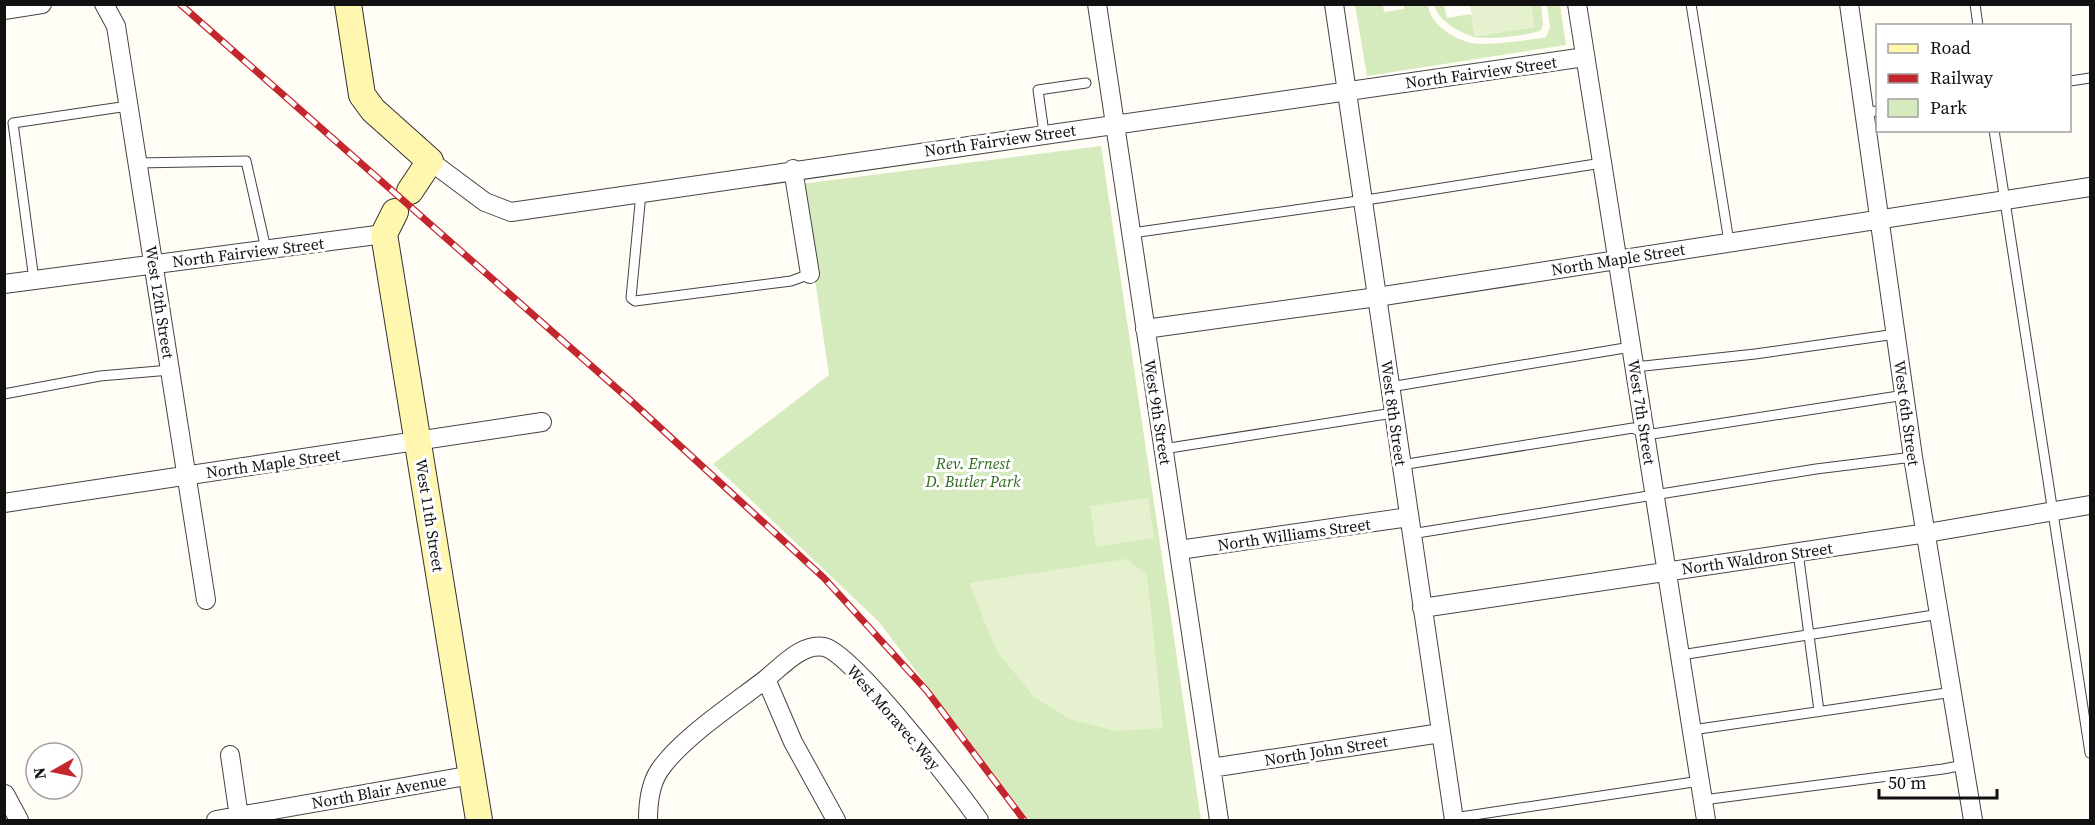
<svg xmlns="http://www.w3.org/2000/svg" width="2095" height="825" font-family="'Source Serif 4',serif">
<rect width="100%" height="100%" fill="#fffdf5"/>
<path fill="#d5ebbd" d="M1355,5H1383L1384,12L1404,9V5H1428C1430,24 1452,38 1471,43C1481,46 1534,40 1546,37L1550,28L1547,5H1560L1566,45L1367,76Z
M1434,5H1444L1447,18L1471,14L1475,36L1534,27L1531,5H1541L1543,24L1541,30C1530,36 1485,40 1474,37C1458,32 1439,21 1434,5Z
M1101,146L1201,820H1029L879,622L713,464L829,375L801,184Z"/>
<path fill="#e6f2cf" d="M1470,5H1531L1535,27L1475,36Z
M1148,498L1154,538L1096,547L1090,506Z
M1127,559L1147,575L1163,728L1115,731L1070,719L1034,697L996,650L969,583Z"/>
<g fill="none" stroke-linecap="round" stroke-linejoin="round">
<defs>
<path id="lane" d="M1691,4L1729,242
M1975,4L1978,26
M2070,81L2090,78
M1865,112L1878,111
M1994,130L2090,753
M1044,133L1038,90L1086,83
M137,163L246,161L266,249
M641,193L631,298L635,301L791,281L810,274
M1132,233L1379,198L1602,163
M34,280L13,123L128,106
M1635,367L1755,354L1896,334
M1390,387L1631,347
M4,394L100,376L170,370
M1163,449L1393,413
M1401,465L1633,428L1646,435L1905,395
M1411,534L1816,469L1913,457
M1798,552L1819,711
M1681,655L1940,614
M1692,730L1953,692
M1703,800L1943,769L1964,765
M1454,818L1700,781"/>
<path id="street" d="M104,4L116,26L206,600
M1097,4L1219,820
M1334,4L1454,820
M1577,4L1706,820
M1849,4L1913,457L1973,820
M4,10L42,4
M430,161L485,202L511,212L1585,57
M793,169L810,274
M4,284L384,234
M1145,329L1377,297L2090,187
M4,503L542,422
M1179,550L1409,517
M1422,608L1927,533L2090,505
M766,679C782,666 802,643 824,647C851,651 959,792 979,820
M230,755L239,817
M1211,768L1441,733
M5,794L19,820
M216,820L472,775
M648,820C648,804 650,785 659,771C680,739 735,703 766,679L793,742L836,820"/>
<path id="secondary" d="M348,4L362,95L373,110L430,161L410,191
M395,212L384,234L479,820"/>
</defs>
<use href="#lane" stroke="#444" stroke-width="11"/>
<use href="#street" stroke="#444" stroke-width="20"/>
<use href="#secondary" stroke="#333" stroke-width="28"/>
<use href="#lane" stroke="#fff" stroke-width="9"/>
<use href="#street" stroke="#fff" stroke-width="18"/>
<use href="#secondary" stroke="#fff6b0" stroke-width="26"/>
<defs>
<path id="rail" d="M180,4L630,400L824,578L927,691L1024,820"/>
</defs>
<use href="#rail" stroke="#c4262e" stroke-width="7"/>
<use href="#rail" stroke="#fff" stroke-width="4.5" stroke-dasharray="14" stroke-linecap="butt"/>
</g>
<g text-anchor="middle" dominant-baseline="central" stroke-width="6" stroke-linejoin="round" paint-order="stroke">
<g font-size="16" fill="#111" stroke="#fff">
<text transform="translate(1481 72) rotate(-8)">North Fairview Street</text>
<text transform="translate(1000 140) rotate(-8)">North Fairview Street</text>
<text transform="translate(248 252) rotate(-7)">North Fairview Street</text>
<text transform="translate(1618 259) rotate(-9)">North Maple Street</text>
<text transform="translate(160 302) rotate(81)">West 12th Street</text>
<text transform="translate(1158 412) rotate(81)">West 9th Street</text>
<text transform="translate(1642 412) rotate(81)">West 7th Street</text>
<text transform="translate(1394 413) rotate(82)">West 8th Street</text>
<text transform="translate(1907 413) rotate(82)">West 6th Street</text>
<text transform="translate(273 463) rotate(-8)">North Maple Street</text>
<text transform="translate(430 515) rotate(81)">West 11th Street</text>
<text transform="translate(1294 534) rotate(-8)">North Williams Street</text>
<text transform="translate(1757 558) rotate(-8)">North Waldron Street</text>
<text transform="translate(894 717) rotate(49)">West Moravec Way</text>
<text transform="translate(1326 750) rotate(-9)">North John Street</text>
<text transform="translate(379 791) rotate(-10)">North Blair Avenue</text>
</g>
<g font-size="16" font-style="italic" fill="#2f6b1f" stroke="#fff">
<text x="973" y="463">Rev. Ernest<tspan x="973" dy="18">D. Butler Park</tspan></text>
</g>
</g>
<rect width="2095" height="825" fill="none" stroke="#111111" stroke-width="12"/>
<rect x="1876" y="24" width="195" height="108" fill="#ffffff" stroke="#a0a0a0" stroke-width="1.5"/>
<rect x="1888" y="44" width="30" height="9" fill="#fff6b0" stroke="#a0a0a0" stroke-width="1.5"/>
<text x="1930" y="54" font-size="18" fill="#111111">Road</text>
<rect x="1888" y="74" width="30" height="9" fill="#c4262e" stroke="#a0a0a0" stroke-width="1.5"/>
<text x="1930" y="84" font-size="18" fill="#111111">Railway</text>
<rect x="1888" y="99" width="30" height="18" fill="#d5ebbd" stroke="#a0a0a0" stroke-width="1.5"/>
<text x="1930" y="114" font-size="18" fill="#111111">Park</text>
<g transform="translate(54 771) rotate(261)"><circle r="28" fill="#ffffff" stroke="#a0a0a0" stroke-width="1.5"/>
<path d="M0-4.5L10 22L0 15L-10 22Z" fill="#c4262e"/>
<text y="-9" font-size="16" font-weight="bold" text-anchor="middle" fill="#111111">N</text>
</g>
<path d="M1879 789v9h118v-9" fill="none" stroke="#111111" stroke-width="3"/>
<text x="1888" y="789" font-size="18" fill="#111111" stroke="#ffffff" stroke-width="4.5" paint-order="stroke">50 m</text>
</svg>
